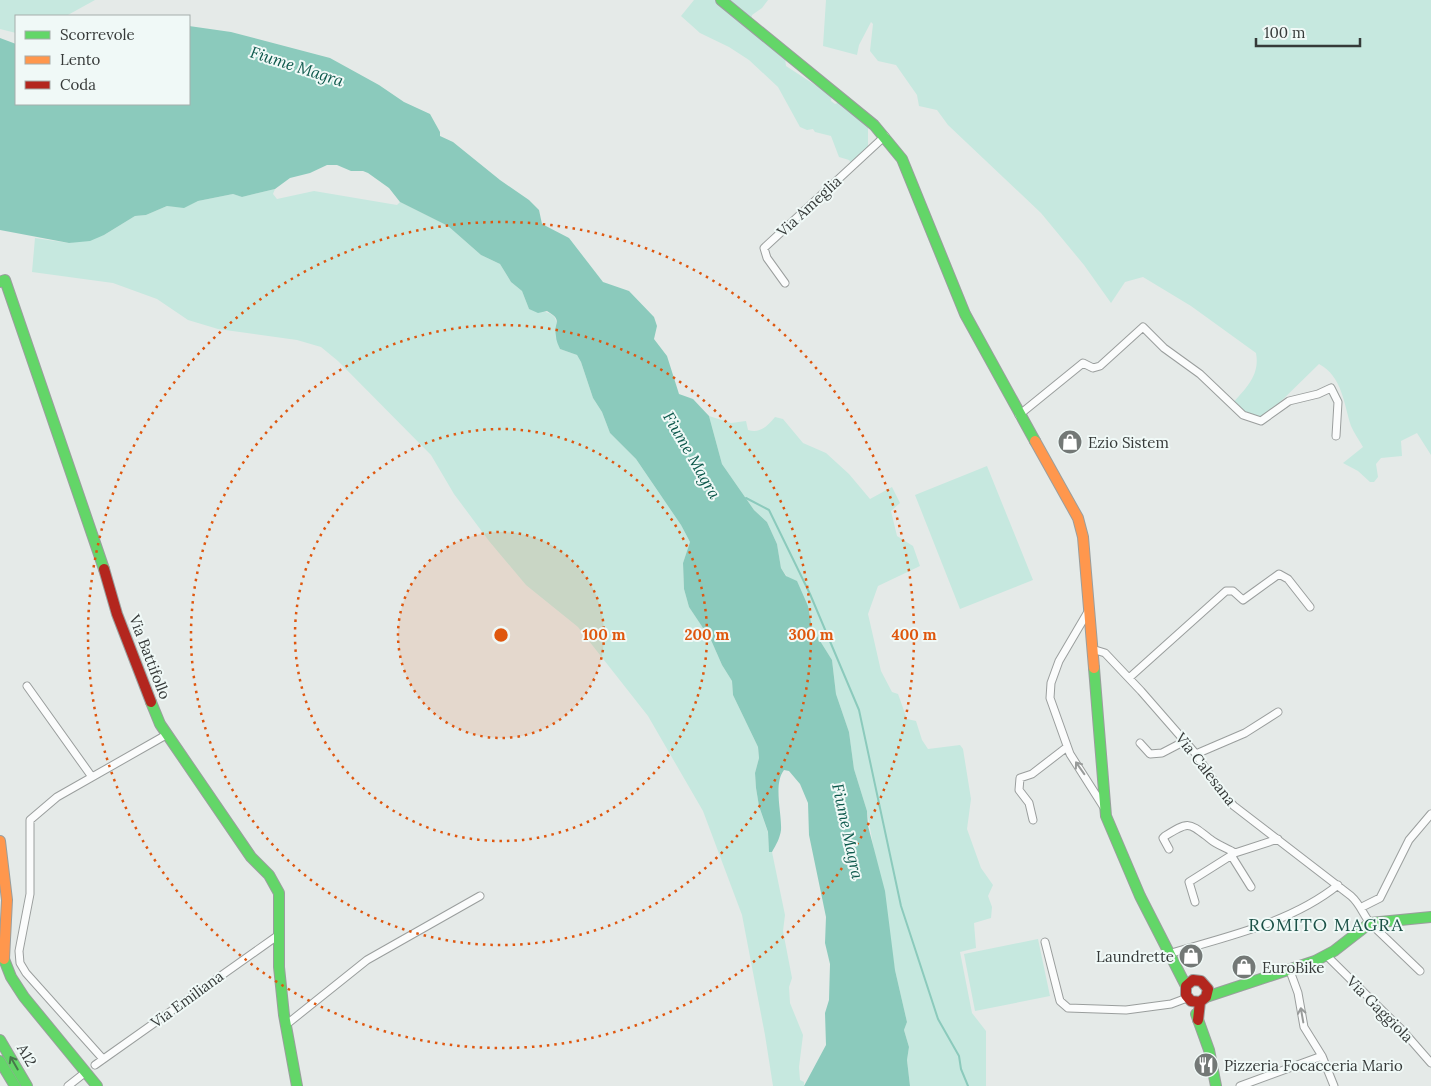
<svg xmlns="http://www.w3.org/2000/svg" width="1431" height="1086" font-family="Lora,serif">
<rect width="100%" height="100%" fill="#e5eae8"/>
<path fill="#c6e8df" d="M0,0H95L66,16H16V33L0,29Z
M694,0H716L785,58L786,66L832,96L831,101L835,104L840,102L868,127V146L871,151L854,167L849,160L839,157L831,136L815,132L813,129L807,130L800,127L778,87L749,60L729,47L700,33L681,16Z
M728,0H768L762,8L752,15L751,21Z
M826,0H1431V455L1417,433L1401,441L1402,456L1381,458L1376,464L1378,477L1374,482H1370L1358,471L1343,463L1363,447C1359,440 1354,433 1351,426C1344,404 1342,376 1319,364L1265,417H1247L1233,403C1247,387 1260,375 1256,353L1191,306L1143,277L1125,282L1111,303L1084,265L1041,213L948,125L937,110L919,106L917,95L896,65L878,61L870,51L873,24L871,22L859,45L857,55L823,46Z
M275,189L273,194L277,199L314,191L397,205L400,202L448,226L481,255L500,264L511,282L522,291L529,309C569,314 550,320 560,349L577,355L581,362L593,398L602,412L610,433L636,459L681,525L690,542L683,563L684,589L689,607L711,640L722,665L732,681L733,695L758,747L759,758L755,773L756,788L759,806L768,833L769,851L772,852L785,915L783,931L792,978L789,987L790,1003L803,1035L799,1067L800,1080L804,1082V1086H773L765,1035L742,915L703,811L648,716L578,627L526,585L489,541L454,494L431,455L338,361L321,347L297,340L218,329L188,320L157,299L113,283L32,272L35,238L69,243L104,235L135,216L146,215L167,206L184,207L198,201L233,194L242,197Z
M709,416L731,423L746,421L748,430C761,434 768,425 775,417L783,419L803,443L826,453L849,474L870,499L892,487L900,503L891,511L897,536L913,546L920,566L878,586L868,614L881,671L892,692L898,694L907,719L916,721L922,740L928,749L960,745L963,749L971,799L967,829L981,868L993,885L988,896L992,907L991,918L974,923L976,948L960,952L972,1013L986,1031V1086H910L907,1060L909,1047L904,1030L907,1022L895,970L867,811L854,769L849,732L836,694L832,660L812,628L808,606L781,568L777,544L767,522L754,510L722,464Z
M987,466L1033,580L960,609L915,495Z
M1038,939L1050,996L975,1011L964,954Z"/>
<path fill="#8bcabc" d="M189,26L231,32L330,58L379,85L404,102L430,114L440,132V136L453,142L500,180L529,200L539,210L542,224L569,238L603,282L629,291L654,317L657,326L654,339L667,356L679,394L693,399L709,416L722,464L754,510L767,522L777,544L781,568L786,576L797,581L808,606L812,628L832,660L836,694L849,732L854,769L867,811L868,826L885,891L895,970L907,1022L904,1030L909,1047L907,1060L910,1086H804L826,1045L825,1013L829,1000L830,964L825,943L826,917L809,835L808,803L800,784L789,771L784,770C773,784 782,813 781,830C780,838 776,845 772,852H769L768,832L759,806L756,788L755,773L759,758L758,747L733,695L732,681L722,665L711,640L689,607L684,589L683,563L690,542L681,525L636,459L610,433L602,412L593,398L581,362L577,355L560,349C558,345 556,340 556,336C553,322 564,321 547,311L538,313L529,309L522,291L511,282L500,264L481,255L448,226L400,202L389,188L368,173L363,171H351L337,165H327L310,173L290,178L275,189L242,197L233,194L198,201L184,208L167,206L146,215L135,216L104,235L90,241L69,243L0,230V38L16,44V104H189Z"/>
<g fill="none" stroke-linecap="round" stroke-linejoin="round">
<path stroke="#8bcabc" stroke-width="2" d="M746,498L769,510L810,594L859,710L901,906L938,1019L959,1056L961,1069L968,1086"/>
<defs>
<path id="street" d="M785,283L767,258L764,248L885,136
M1019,415L1083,363L1093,368L1100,366L1143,327L1164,348L1200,374L1243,415L1261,421L1289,401L1318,394L1331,388L1338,402L1336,436
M1089,610L1059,661L1051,683L1050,698L1070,754L1105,809
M1092,649L1105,653L1141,691L1196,754L1223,795L1234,806L1351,896C1360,904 1363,914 1370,923L1420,971
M1129,678L1226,591H1233L1243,600L1279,574L1288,579L1310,607
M27,686L92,777
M1140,743L1150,754L1162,753L1185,741
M1196,754L1245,733L1278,712
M1033,820L1029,803L1019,790L1020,778L1032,774L1067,747
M1169,849L1163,838L1165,836C1189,821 1188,822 1210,839C1217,845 1227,848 1235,853
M1231,855L1251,887
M1195,902L1189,882L1235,853L1278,839
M1362,907L1380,898L1409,840L1431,814
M1045,942L1060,1001L1068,1008L1126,1010L1171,1004L1187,998
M1168,954C1225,937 1291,923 1338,885
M1327,956L1403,1031L1431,1063
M1290,971L1298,993L1304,1027L1322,1056L1334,1086
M287,1024L367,960L480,896
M103,1059L26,973L20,963L19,951L30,894V820L57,797L166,735
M95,1065L280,934
M68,1086L82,1075
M1240,1086L1322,1056"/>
<path id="fast" d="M721,0L874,125L902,159L965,314L1035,441
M0,282L5,280L104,569
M1094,668L1106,816L1140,896L1186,986
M151,702L160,724L251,857L269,875L279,893V967L284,1015L297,1086
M0,949L11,977L24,997L97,1086
M1206,997L1315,961L1334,951L1370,923L1431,917
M1196,1014L1209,1050L1216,1086
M0,1040L27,1086
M0,1061L15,1086"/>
<path id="slow" d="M1035,441L1078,518L1083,537L1094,668
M0,841L7,900L4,959"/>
<path id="jam" d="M104,569L117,614L151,702
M1198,1020L1200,1002L1206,997L1208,989L1201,981L1193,980L1186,986V995L1191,1001L1200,1002"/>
</defs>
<use href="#street" stroke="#9a9e9d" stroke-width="9"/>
<use href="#fast" stroke="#9a9e9d" stroke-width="12"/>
<use href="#slow" stroke="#9a9e9d" stroke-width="12"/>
<use href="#jam" stroke="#9a9e9d" stroke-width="12"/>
<use href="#street" stroke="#fbfcfc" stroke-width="7"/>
<use href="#fast" stroke="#63d668" stroke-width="10"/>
<use href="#slow" stroke="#ff974d" stroke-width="10"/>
<use href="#jam" stroke="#b3261e" stroke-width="10"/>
</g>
<defs><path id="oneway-shaft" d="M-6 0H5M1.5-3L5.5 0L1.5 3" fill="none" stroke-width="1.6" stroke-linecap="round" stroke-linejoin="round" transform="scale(1.25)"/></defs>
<g stroke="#989b9a">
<use href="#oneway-shaft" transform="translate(1080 768) rotate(-125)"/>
<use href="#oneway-shaft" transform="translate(1302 1015) rotate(-100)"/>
</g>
<use stroke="#48784c" href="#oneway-shaft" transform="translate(14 1063) rotate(-120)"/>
<circle cx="501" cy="635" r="103" fill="#df570e" fill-opacity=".12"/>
<g fill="none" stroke="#df570e" stroke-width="2.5" stroke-dasharray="2.5 5">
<circle cx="501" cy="635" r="103"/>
<circle cx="501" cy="635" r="206"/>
<circle cx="501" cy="635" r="310"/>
<circle cx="501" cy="635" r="413"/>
</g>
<defs>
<symbol id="shop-disc" viewBox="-11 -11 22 22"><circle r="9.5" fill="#737876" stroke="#f0f9f7"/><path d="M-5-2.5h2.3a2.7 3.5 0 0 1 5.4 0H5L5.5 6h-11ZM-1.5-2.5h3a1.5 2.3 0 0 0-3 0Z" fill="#fff"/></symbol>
<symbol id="restaurant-disc" viewBox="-11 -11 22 22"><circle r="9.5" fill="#737876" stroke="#f0f9f7"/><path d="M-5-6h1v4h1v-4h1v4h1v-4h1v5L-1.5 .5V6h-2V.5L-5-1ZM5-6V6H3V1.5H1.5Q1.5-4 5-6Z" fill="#fff"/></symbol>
</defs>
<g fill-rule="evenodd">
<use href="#shop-disc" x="1056" y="428" width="28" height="28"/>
<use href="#shop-disc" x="1177" y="942" width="28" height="28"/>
<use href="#shop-disc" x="1230" y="953" width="28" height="28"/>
<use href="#restaurant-disc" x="1192" y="1051" width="28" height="28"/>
</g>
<g text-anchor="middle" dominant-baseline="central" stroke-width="4" stroke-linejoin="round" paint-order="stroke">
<g font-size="15" fill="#363a39" stroke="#f0f9f7">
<text transform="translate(809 206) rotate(-43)">Via Ameglia</text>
<text transform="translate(150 657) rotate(69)">Via Battifollo</text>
<text transform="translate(1206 769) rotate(52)">Via Calesana</text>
<text transform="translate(187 999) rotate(-36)">Via Emiliana</text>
<text transform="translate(1380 1009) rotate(45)">Via Gaggiola</text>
<text transform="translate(27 1055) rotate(60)">A12</text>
</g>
<g font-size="15" fill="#363a39" stroke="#f0f9f7" text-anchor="start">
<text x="1088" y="442">Ezio Sistem</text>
<text x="1174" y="956" text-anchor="end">Laundrette</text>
<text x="1262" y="967">EuroBike</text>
<text x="1224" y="1065">Pizzeria Focacceria Mario</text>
</g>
<g font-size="16" font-style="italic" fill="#0c584b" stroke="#f0f9f7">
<text transform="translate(297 66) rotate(18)">Fiume Magra</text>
<text transform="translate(692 455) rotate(60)">Fiume Magra</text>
<text transform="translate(848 831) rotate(78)">Fiume Magra</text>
</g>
<g font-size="18" letter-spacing="1" fill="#1b5147" stroke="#f0f9f7">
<text x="1326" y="924">ROMITO MAGRA</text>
</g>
</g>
<circle cx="501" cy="635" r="8" fill="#df570e" stroke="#f0f9f7" stroke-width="2.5"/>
<g font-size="15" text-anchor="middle" font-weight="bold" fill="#df570e" stroke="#f0f9f7" stroke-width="4" stroke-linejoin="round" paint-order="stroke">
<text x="604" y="640">100 m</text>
<text x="707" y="640">200 m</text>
<text x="811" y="640">300 m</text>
<text x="914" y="640">400 m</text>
</g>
<rect x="15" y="15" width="175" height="90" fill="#f0f9f7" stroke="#a6adab"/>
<rect x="25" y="31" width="25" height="8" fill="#63d668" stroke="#a6adab"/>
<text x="60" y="40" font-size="15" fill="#363a39">Scorrevole</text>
<rect x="25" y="56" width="25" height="8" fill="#ff974d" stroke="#a6adab"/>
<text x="60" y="65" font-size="15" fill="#363a39">Lento</text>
<rect x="25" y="81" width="25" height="8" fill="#b3261e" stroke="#a6adab"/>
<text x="60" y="90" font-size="15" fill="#363a39">Coda</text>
<path d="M1256 38v8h104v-8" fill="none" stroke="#363a39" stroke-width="2.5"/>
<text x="1264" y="38" font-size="15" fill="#363a39" stroke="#f0f9f7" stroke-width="4" paint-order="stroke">100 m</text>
</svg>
